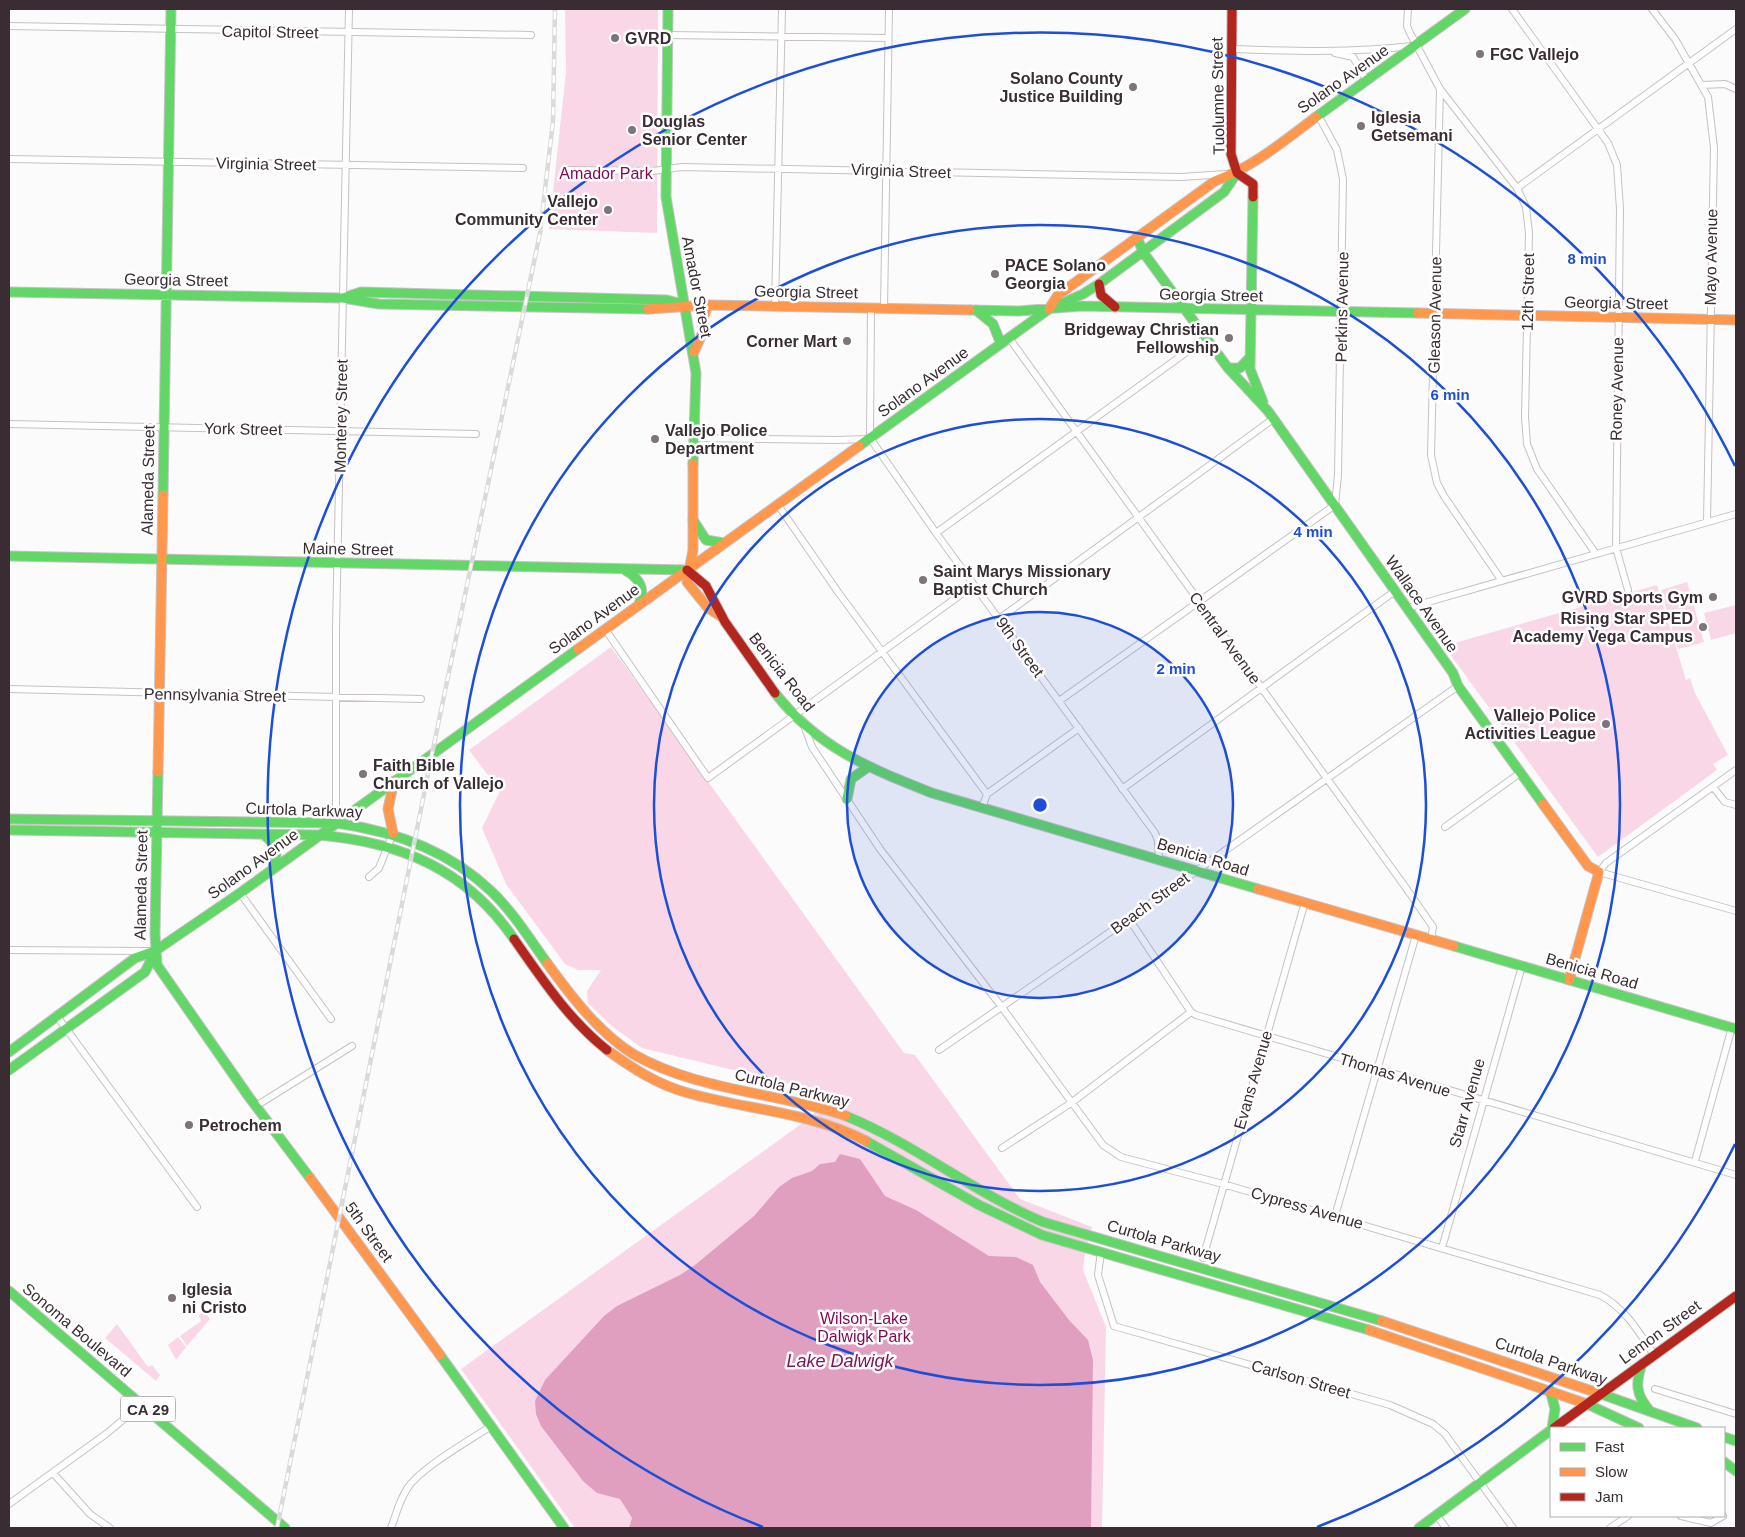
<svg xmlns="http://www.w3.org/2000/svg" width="1745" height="1537" font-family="Helvetica,sans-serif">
<rect width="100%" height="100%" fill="#fbfbfb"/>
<path fill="#f9d7e7" d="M565,9H658L657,233L549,229L566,72Z
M1687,582L1704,642L1678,649L1661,590Z
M1657,585L1686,680L1690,678L1695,693L1728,755L1713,764L1717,770L1598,857L1444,646Z
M1736,605V633L1711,640L1704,613Z
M611,647L904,1053L915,1055L1020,1199L1092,1227L1085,1252L1083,1270L1106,1327L1102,1528H575L461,1369L797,1127L836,1095L642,1048L613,1027L588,1003L587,991L601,970H578L565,964L506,884L482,828L500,791L469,750Z
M204,1311L210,1319L187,1346L180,1336L201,1321L199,1315Z
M117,1324L148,1367L152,1365L160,1375L156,1381L105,1338Z
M178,1337L186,1347L176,1360L168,1345Z"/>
<path fill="#e19fc0" d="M840,1154L860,1159L885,1196L916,1210L989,1256L1016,1257L1033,1265L1040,1282L1069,1320L1088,1340L1093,1360L1091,1528H629L632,1518L620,1499L597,1493L583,1481L541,1426L536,1414L535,1401L545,1380L604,1316L617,1306L680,1275L695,1265L754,1216L779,1187L792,1178L812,1171L820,1164L835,1162Z"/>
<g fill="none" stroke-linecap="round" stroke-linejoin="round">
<defs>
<path id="street" d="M1408,9L1407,26L1410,33L1440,89L1517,188L1526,207L1529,233L1525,417L1527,444L1537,469L1596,554
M1512,9L1608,143L1617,165L1620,209L1616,548L1628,590
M1652,9L1675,39L1708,97L1714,148L1707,522
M9,26L531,35
M668,35L888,38
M1232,49C1292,51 1352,53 1412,46
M1335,53L1353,57L1367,81
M1702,85L1725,84L1736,89
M1440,89L1431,455L1437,483L1444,496L1502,581
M9,159L523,168
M566,170L653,171L682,167L1181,177L1226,174
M1517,188L1736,29
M775,306L782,9
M884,308L889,9
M1009,338L1406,888L1433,927L1431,940
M9,424L476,434
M694,438L835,440L869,439
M870,438L936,533L1155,833L1158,841L1159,859
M870,438L871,308
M778,505L838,592L987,794
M936,533L1206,338
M1407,608L1736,514
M999,619L1273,419
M605,629L708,778L974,585
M9,689L421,699
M1059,701L1335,505L1338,475L1343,179L1337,150L1318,115
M805,728L812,747L880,849L1001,1006L1103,1145L1121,1157L1223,1184L1600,1295C1625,1308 1639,1332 1654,1355
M1736,770L1606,863L1599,872L1736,911
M1713,787L1725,802L1736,805
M1122,789L1395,591
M982,808L987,794L1079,728
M336,823V629L349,9
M1445,827L1520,773
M369,877L379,868L393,833
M240,893L331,1019
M1129,919L1191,1012L1196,1015L1736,1175
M9,950L147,951
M56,1015L197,1207
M939,1050L1093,944L1458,686
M256,1106L352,1046
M1002,1148L1071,1103L1191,1012
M1695,1161L1732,1027
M1335,1216L1416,935
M1442,1248L1522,966
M1101,1251L1098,1275L1114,1326L1390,1405L1433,1424L1445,1434L1513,1528
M1203,1258L1305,902
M1655,1389L1736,1414
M53,1473L90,1514L110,1528
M9,1504L106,1434L142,1404
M1437,1516L1446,1528
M1681,1516L1711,1523L1723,1516
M391,1528C396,1515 399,1501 407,1489C420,1468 469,1441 491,1426
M1610,1528L1628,1516"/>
<path id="fast" d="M668,9L666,197L696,373L693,464
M1316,117L1465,9
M1253,197L1250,369L1263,402
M1137,237L1143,252L1228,368L1268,411L1453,673L1458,686L1543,804
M9,292L343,298L379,304L648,309
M343,298L361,292L667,300L682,304
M970,310L1019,311L1081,306L1418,313
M976,310L993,324L1001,344
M1228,368H1240L1250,357
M859,446L1049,309L1083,294L1099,284L1224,192L1237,173
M163,495L171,9
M693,520L706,540L724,543
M9,556L687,570
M625,570C639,578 646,588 639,604
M775,693C818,748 869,768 932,793L1258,889
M158,772L155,934L157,965L249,1097L310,1178
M847,799L851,779L868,767
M9,819L336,823C394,831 448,850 491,891C513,912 529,938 547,963
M9,830L319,835C401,842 467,870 514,939
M264,835C277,844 279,856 272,870
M1454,946L1736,1029
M9,1052L135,958L155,951L240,893L578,649
M9,1070L145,972L155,952
M846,1116C915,1144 974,1193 1043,1222L1382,1321
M866,1141L979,1205L1042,1235L1369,1330
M9,1291L285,1528
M440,1355L564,1528
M1642,1364C1635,1384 1636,1395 1650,1411
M1550,1390L1555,1409L1552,1428
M1601,1394L1697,1428
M1587,1404L1639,1428
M1724,1437L1736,1441
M1724,1462L1736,1471
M1419,1528L1551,1430"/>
<path id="slow" d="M648,309L708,305L970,310
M1049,309L1058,295L1215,181C1253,167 1284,141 1316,117
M1418,313L1736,320
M694,352L703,332V319L708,305
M693,464V550L687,582L708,608L722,617
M578,649L859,446
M158,772L163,495
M1543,804L1588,866L1599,872L1569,980
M393,833L388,809L394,781
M1258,889L1454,946
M547,963C571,996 598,1032 633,1054C697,1091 777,1092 846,1116
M607,1050C632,1068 658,1085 688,1093C748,1110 810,1112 866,1141
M310,1178L440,1355
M1382,1321L1601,1394
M1369,1330L1587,1404"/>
<path id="jam" d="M1232,9L1231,154L1237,173L1253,184V197
M1099,284L1101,295L1115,307
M687,570L706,586L725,622L775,693
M514,939C542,979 569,1020 607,1050
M1554,1428L1736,1296"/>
</defs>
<use href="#street" stroke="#c7c1c4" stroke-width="8"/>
<use href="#fast" stroke="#c7c1c4" stroke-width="11"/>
<use href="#slow" stroke="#c7c1c4" stroke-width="11"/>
<use href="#jam" stroke="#c7c1c4" stroke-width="11"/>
<use href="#street" stroke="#fefefe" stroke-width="6"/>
<use href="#fast" stroke="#63d668" stroke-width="9"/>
<use href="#slow" stroke="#ff974d" stroke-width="9"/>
<use href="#jam" stroke="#b3261e" stroke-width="9"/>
<defs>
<path id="rail" d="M277,1528L432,754L540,233L553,121L555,9"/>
</defs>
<use href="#rail" stroke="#dadada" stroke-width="4.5"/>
<use href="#rail" stroke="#fff" stroke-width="2.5" stroke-dasharray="8" stroke-linecap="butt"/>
</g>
<circle cx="1040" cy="805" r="193" fill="#1d4ed8" fill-opacity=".12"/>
<g fill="none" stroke="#1d4ed8" stroke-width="2.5">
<circle cx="1040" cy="805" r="193"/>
<circle cx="1040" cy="805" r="386"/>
<circle cx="1040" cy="805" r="580"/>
<path d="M1735 1144A773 773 0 0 1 1317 1527M763 1527A773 773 0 1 1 1735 466"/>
</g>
<g fill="#7d7579" stroke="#fff" stroke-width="2">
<circle cx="615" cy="38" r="5"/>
<circle cx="1480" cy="54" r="5"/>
<circle cx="1133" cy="87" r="5"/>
<circle cx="1361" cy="126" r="5"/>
<circle cx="632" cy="130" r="5"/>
<circle cx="608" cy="210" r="5"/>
<circle cx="995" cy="274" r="5"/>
<circle cx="1229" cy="338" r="5"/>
<circle cx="847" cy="341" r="5"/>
<circle cx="655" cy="439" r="5"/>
<circle cx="923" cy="580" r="5"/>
<circle cx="1713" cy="597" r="5"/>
<circle cx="1703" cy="627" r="5"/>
<circle cx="1606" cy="724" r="5"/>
<circle cx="363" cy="774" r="5"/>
<circle cx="189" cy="1125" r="5"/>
<circle cx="172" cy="1298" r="5"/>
</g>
<g text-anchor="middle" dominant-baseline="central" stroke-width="5" stroke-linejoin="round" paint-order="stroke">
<rect fill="#fff" stroke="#746c70" stroke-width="1" x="120.5" y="1396.5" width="55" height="25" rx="4"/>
<g font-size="15" font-weight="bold" fill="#392d33">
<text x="148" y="1409">CA 29</text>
</g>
<g font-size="16" fill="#392d33" stroke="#fff">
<text transform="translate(270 32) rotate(1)">Capitol Street</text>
<text transform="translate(1343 79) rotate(-35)">Solano Avenue</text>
<text transform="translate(1218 96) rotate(-91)">Tuolumne Street</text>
<text transform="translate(266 164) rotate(1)">Virginia Street</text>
<text transform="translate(901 171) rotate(2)">Virginia Street</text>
<text transform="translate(1711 257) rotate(-89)">Mayo Avenue</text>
<text transform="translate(176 280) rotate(1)">Georgia Street</text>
<text transform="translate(697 287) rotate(79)">Amador Street</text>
<text transform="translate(806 292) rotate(1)">Georgia Street</text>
<text transform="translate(1528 292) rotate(-89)">12th Street</text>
<text transform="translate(1211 295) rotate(1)">Georgia Street</text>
<text transform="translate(1616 303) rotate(1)">Georgia Street</text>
<text transform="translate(1342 307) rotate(-89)">Perkins Avenue</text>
<text transform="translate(1435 315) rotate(-89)">Gleason Avenue</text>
<text transform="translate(923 382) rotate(-36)">Solano Avenue</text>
<text transform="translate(1617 389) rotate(-89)">Roney Avenue</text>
<text transform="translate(341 416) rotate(-89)">Monterey Street</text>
<text transform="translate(243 429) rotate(1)">York Street</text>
<text transform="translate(148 480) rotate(-89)">Alameda Street</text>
<text transform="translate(348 549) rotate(1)">Maine Street</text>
<text transform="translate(1422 604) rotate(55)">Wallace Avenue</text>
<text transform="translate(594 619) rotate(-36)">Solano Avenue</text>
<text transform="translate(1225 638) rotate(54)">Central Avenue</text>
<text transform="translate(1020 647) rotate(54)">9th Street</text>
<text transform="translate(782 672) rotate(52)">Benicia Road</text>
<text transform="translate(215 695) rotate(1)">Pennsylvania Street</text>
<text transform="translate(304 810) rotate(2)">Curtola Parkway</text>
<text transform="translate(1203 857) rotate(17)">Benicia Road</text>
<text transform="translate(253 864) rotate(-36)">Solano Avenue</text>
<text transform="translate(141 885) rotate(-89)">Alameda Street</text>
<text transform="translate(1150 903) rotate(-36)">Beach Street</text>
<text transform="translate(1592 971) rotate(16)">Benicia Road</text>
<text transform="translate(1395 1075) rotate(17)">Thomas Avenue</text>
<text transform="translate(1253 1080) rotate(-74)">Evans Avenue</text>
<text transform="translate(792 1088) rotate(14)">Curtola Parkway</text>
<text transform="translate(1467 1103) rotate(-74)">Starr Avenue</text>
<text transform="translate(1307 1208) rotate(16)">Cypress Avenue</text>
<text transform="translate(369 1232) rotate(54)">5th Street</text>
<text transform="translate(1164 1241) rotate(16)">Curtola Parkway</text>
<text transform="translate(77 1330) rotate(40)">Sonoma Boulevard</text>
<text transform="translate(1660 1332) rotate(-36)">Lemon Street</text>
<text transform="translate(1551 1361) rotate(19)">Curtola Parkway</text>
<text transform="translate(1301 1379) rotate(16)">Carlson Street</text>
</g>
<g font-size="16" font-weight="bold" fill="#392d33" stroke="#fff" text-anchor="start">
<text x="625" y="38">GVRD</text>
<text x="1490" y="54">FGC Vallejo</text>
<text x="1123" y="78" text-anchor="end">Solano County<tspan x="1123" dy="18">Justice Building</tspan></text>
<text x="1371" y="117">Iglesia<tspan x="1371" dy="18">Getsemani</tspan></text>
<text x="642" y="121">Douglas<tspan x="642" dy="18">Senior Center</tspan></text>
<text x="598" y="201" text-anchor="end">Vallejo<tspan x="598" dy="18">Community Center</tspan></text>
<text x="1005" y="265">PACE Solano<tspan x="1005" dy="18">Georgia</tspan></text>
<text x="1219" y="329" text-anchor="end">Bridgeway Christian<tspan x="1219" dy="18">Fellowship</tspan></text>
<text x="837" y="341" text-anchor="end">Corner Mart</text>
<text x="665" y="430">Vallejo Police<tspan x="665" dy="18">Department</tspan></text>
<text x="933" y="571">Saint Marys Missionary<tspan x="933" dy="18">Baptist Church</tspan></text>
<text x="1703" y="597" text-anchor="end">GVRD Sports Gym</text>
<text x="1693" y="618" text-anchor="end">Rising Star SPED<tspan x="1693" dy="18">Academy Vega Campus</tspan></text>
<text x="1596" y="715" text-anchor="end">Vallejo Police<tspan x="1596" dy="18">Activities League</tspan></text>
<text x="373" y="765">Faith Bible<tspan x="373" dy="18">Church of Vallejo</tspan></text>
<text x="199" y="1125">Petrochem</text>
<text x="182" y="1289">Iglesia<tspan x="182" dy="18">ni Cristo</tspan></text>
</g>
<g font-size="16" fill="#7f0853" stroke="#fff">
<text x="606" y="173">Amador Park</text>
<text x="864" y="1318">Wilson-Lake<tspan x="864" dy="18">Dalwigk Park</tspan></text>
</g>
<g font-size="18" font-style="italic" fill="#851358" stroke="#fff">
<text x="840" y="1361">Lake Dalwigk</text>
</g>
</g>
<circle cx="1040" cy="805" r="8" fill="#1d4ed8" stroke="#fff" stroke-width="2.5"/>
<g font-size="15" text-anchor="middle" font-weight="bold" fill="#1d4ed8" stroke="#fff" stroke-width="5" stroke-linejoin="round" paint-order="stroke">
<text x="1587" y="264">8 min</text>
<text x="1450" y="400">6 min</text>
<text x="1313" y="537">4 min</text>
<text x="1176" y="674">2 min</text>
</g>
<rect width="1745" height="1537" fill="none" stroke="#392d33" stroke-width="20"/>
<rect x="1550" y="1427" width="175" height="90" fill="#ffffff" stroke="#b0abad"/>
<rect x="1560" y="1443" width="25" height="8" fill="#63d668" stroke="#b0abad"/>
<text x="1595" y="1452" font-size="15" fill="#392d33">Fast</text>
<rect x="1560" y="1468" width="25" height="8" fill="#ff974d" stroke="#b0abad"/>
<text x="1595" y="1477" font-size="15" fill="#392d33">Slow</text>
<rect x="1560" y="1493" width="25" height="8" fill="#b3261e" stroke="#b0abad"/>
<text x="1595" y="1502" font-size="15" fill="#392d33">Jam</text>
</svg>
